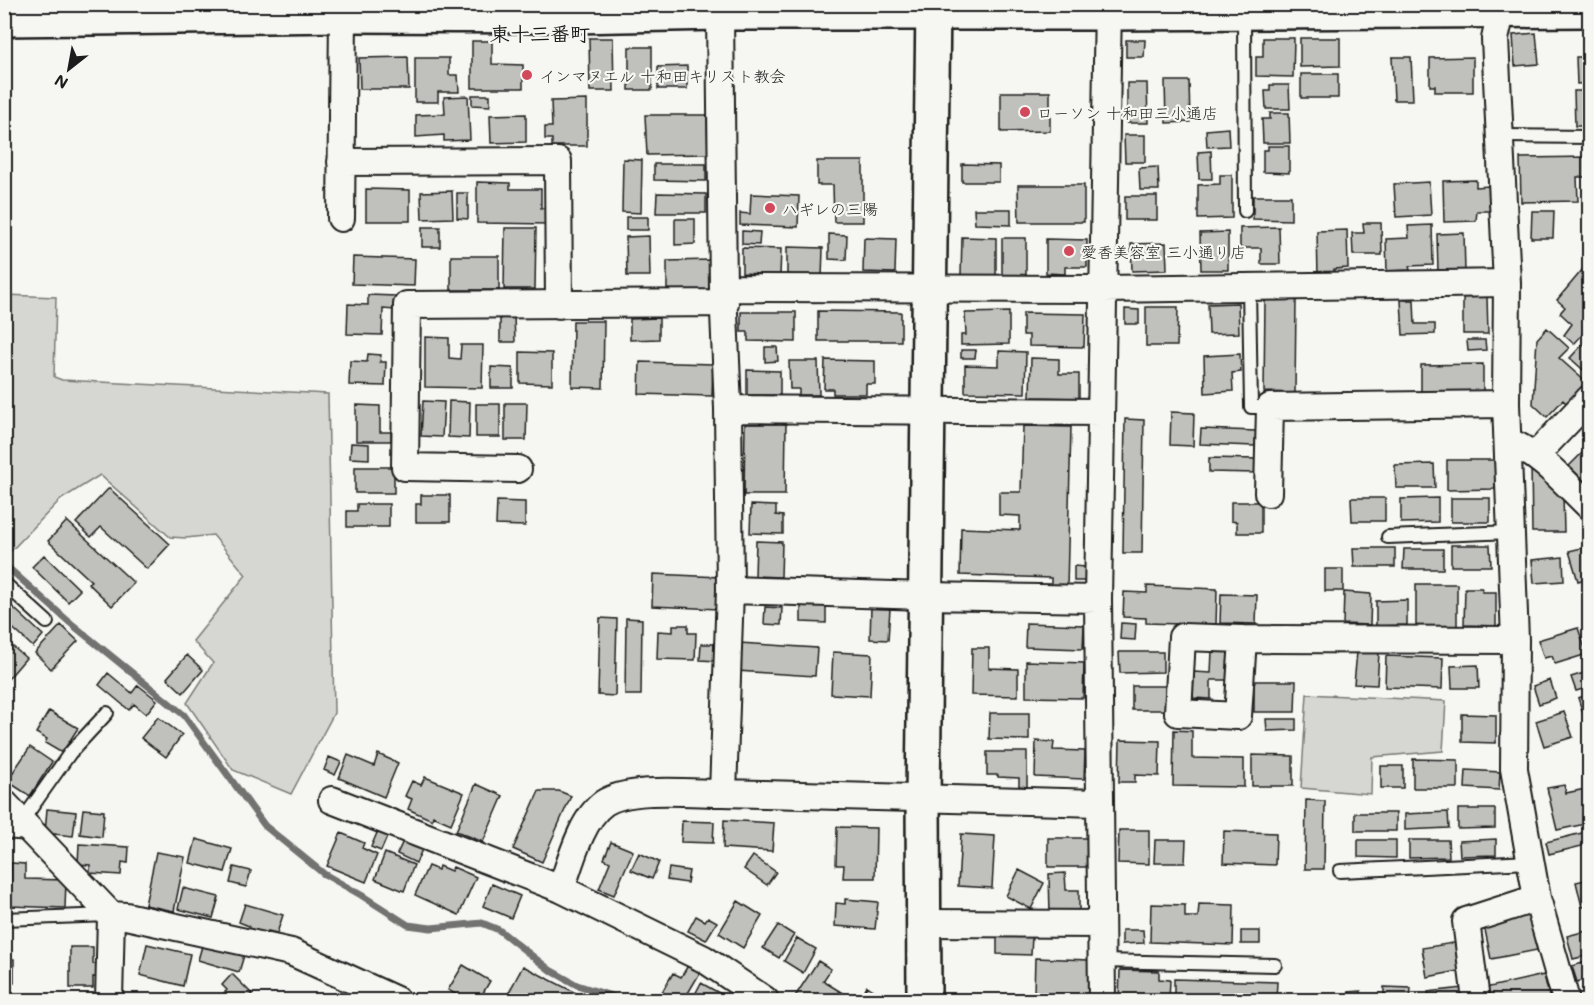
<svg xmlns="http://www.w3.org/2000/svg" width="1594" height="1005" font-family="Mali,'Klee One',sans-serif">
<rect width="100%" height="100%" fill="#f6f6f2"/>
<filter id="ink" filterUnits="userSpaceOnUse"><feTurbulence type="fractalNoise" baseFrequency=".0167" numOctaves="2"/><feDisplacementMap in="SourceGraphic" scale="12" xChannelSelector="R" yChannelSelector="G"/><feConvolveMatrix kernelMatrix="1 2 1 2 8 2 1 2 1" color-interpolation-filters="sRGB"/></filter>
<g filter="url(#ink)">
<path fill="#d6d6d2" stroke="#797977" stroke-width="1.5" d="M5,295L56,297L54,377L62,380L328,394L334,713L291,794L233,770L187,703L213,663L193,641L246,575L213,535L186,538L170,537L100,475L60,500L11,551L5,547Z
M1307,694L1446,701L1443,751L1372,757L1371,794L1301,788Z"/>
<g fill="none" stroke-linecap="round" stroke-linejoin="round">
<path stroke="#727271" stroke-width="7" d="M4,564L68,621L184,715L265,826L324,874L361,895L408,925L431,928L482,923L499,930L550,970L577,985L624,1000"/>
</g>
<path fill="#c0c0bd" stroke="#1c1c1c" stroke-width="1.5" d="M1536,33L1539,64L1515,66L1513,35Z
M589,38H613L614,91H590Z
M1263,38H1294L1293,77L1256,76V57H1263Z
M1300,38H1340V66L1300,67Z
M1126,40H1145L1144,57H1126Z
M472,41H492V64L523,65V88H472Z
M629,47H652V90H629Z
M408,57L409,89H360L359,58Z
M1392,57H1411L1413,100H1394Z
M1473,57V92H1435V86H1430V58Z
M1576,57H1590V83L1577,84Z
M415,58H449V75H458L459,92H438V102H415Z
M687,66V89H658V67Z
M1301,74H1338V98H1301Z
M1165,81H1189L1190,122L1166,123Z
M1127,83H1147L1148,123H1127Z
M1270,85H1289L1290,109H1266L1265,91H1270Z
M1574,91H1590V126H1575Z
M1001,92H1050V131L1001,132Z
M472,95H490V106L472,105Z
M468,96L470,140L444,141V135L416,137V115L445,114L444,97Z
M587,100V146H552V139H545V127H552L551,101Z
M1270,113H1289L1290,143H1263L1262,119H1270Z
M526,114V142L491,143L490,115Z
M645,115H707L708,154L647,155Z
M1228,128L1229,146L1207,147L1206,130Z
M1124,135H1145V162H1125Z
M1268,146H1289V173L1263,172V150H1268Z
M1211,151L1212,179H1199L1198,152Z
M1590,157V177H1577L1578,201L1521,202L1520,158Z
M623,159L642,160L641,213L622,212Z
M817,161H863V222H834L833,185H817Z
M654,164H706V181L654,180Z
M962,164L999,165V182H962Z
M1158,167L1159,190H1140L1139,168Z
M1220,175H1232V218L1198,219V185L1220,184Z
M1476,180V187L1489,186L1490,211H1477L1476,221L1444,222L1443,181Z
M477,182L510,183V189H541V208H550L549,224L477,223Z
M1429,182L1431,215L1396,217L1394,184Z
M1018,185H1084V222H1019Z
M366,189L410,190V221H366Z
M452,191L453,218L422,219L421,192Z
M457,193H468V219L457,218Z
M657,193L706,194V213H656Z
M751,194L799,196L798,227L740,225V213L750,214Z
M1125,196H1157V220H1125Z
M1253,196H1291V220L1253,219Z
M974,209H1011V225L975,224Z
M1532,211H1554L1553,238H1531Z
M626,217H648V230H626Z
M675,219H695V244L675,245Z
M1363,223H1381L1382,255H1353L1352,233H1364Z
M1432,225L1433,265L1409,266L1410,270L1387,271L1386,239L1409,238L1408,226Z
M422,227H440V247H422Z
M1279,227L1280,264H1261V248H1240V228Z
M505,228H536L535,289H504Z
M1347,230L1348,268L1334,269V276H1318L1317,231Z
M742,231L760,232L759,245L742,244Z
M1228,232V270H1201L1200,233Z
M1464,233L1465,272H1438L1437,234Z
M829,234L847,235L846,260L829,259Z
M649,236L650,276H627L626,237Z
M962,237L996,238V275H961Z
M864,238L896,239L895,273L863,272Z
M1002,238H1026V277H1002Z
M1046,239L1087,240V267H1065V274L1046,273Z
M1166,243L1167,270L1132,271L1131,244Z
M787,247L823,248L822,278H787Z
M742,248L781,249L780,275L742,273Z
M451,256H499V290H451Z
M353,257L415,259L414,286L352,284Z
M711,260V291L667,292V261Z
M1583,269L1590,275V326L1574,344L1564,335L1572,324L1560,313L1565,307L1557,300Z
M368,295L396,296L395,310L383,309L382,335L347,334L348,304L368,305Z
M1463,296H1487L1488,334H1463Z
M1265,299L1296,300L1295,393L1264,392Z
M1401,300H1414L1415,324H1435V334L1403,335Z
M1238,303L1239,333L1209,334L1208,304Z
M1146,307H1178L1177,346H1146Z
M1125,309L1139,310V324H1125Z
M818,311L901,312V341H818Z
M741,312H796V342L748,341V332H741Z
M1009,312V344L961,345V335H966L965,313Z
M1023,313L1085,314L1084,347L1029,346V335H1023Z
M514,316L515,342H500V317Z
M659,318V339L630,340V319Z
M573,321H604L603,388L572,387Z
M1547,328L1569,348L1559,358L1587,383L1567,404L1563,400L1547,417L1533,404L1537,339Z
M425,337L449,338V358L460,359L461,345H483L482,388L425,387Z
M1467,340H1485L1486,350L1468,351Z
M1583,344L1590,350V376L1570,358Z
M765,347H777L778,361L765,362Z
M961,350H976L975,358H961Z
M999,351L1026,352L1025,393L965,392V365L999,366Z
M520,352L552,353V384L520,383Z
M368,354L381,355L380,362H386L385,386L349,385L350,361L367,362Z
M1240,354L1241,372L1232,373L1233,391L1205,393L1204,356Z
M1031,358L1059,359V374H1079V398L1030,397Z
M825,360L875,361V384H866V394H833V389H824Z
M789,361H818L819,395H799V389H790Z
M640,362L713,364L712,396L639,394Z
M1483,364V393H1421V365Z
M491,367L513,368V388H491Z
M747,370L780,371V395H747Z
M423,401L444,402L442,437L421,436Z
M449,401L470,402L469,438L448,437Z
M505,403H527L526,440H505Z
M476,404H500V437H476Z
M356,405L380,406V432H391V441H356Z
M1171,412L1194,413L1193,446L1170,445Z
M1125,419L1144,420L1142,553H1123Z
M745,424H786L785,495H744Z
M1023,426L1071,427L1067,587H1051V578L960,575L961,528L1020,530V516L999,515V492H1021Z
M1201,429L1256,431L1255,446L1200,444Z
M351,443L369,444V459L350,458Z
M1590,445V486H1589L1569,466Z
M1209,458L1257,459V473L1209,472Z
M1447,460H1495V489L1447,490Z
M1434,464L1435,488H1396L1395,465Z
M1531,465L1563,495L1564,532H1532Z
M355,467H394V493H355Z
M109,488L170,544L147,569L101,527L91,537L76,523Z
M421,495H450V522H416V504H421Z
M1351,498H1385V521H1352Z
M1438,498V522L1401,523V499Z
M1451,498H1490V522H1451Z
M497,501L525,502V526L496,525Z
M1231,502H1261V533H1237V522L1231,521Z
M357,504H389V527H347V511H357Z
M751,505L776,506V515L783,516V534L750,533Z
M67,521L134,583L112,606L88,583L91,581L48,541Z
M756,541L782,542L781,577L755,576Z
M1451,545H1490L1491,566H1451Z
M1590,546V578L1578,581L1569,551Z
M1353,548H1395V567H1354Z
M1404,549H1443V569H1403Z
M44,555L80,590L68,602L32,567Z
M1563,557L1564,581L1534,583L1532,560Z
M1074,566L1085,567V581H1074Z
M1325,569H1343V591H1325Z
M653,574L720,577L719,609L652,606Z
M1416,584H1457V627H1416Z
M1147,586L1217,589L1216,625L1146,623V618L1123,617L1124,592L1147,593Z
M1465,588H1482V592H1496V626L1464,625Z
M1344,592L1371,594L1370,625L1343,624Z
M1221,594L1257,595L1256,624L1220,623Z
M4,599L43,635L33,647L4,620Z
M1407,600V625L1376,626V601Z
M801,605L826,606V623L801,622Z
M765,607L782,608L781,625L764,624Z
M871,607L890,608L888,640L870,639Z
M600,618L617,619L615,696L598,695Z
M626,618L642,619L641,695H625Z
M1026,623L1084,625L1083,649L1025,647Z
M1121,623L1136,624L1135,640L1120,639Z
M61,625L78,641L51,669L35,653Z
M673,625H688V633H696L695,660L657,659L658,631L673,632Z
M1578,628L1587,654L1555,664L1552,656L1544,658L1538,640Z
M4,639L26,658L8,679L4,676Z
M739,643L817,648L815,676L737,671Z
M701,644H717V661L700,660Z
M972,648H989V668L1018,669V696L971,695Z
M1212,651H1228L1227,680H1211V699L1193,698L1194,672L1211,673Z
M833,652L872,654L870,696L831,694Z
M1119,652H1163V672L1120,673Z
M1357,652L1379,653L1377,685L1354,684Z
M187,655L203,670L183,693L167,678Z
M1386,656L1443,658L1442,689L1385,687Z
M1026,661L1084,663L1083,698L1026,697Z
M1478,665L1479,688H1452L1451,666Z
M1587,672L1590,687L1576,691L1571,677Z
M108,673L132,693L138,685L157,700L146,714L134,704L129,710L99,685Z
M1550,680L1556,698L1539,704L1533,686Z
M1254,681H1296L1295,712H1254Z
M1132,686H1165V710H1132Z
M1590,694V728L1588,729L1578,698Z
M49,711L78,728L62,753L45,743L47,739L36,733Z
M1564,712L1573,737L1544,746L1536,721Z
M990,713H1029V740L989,739Z
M1462,714L1496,715V743L1462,742Z
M158,717L182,735L166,757L141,738Z
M1266,719H1296V730L1267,731Z
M1174,730L1192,731V758L1244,759V787L1173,786Z
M1120,740L1160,741L1159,776L1135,775V782H1119Z
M1036,741L1054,742L1053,750L1085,751L1084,779L1035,777Z
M30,747L52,762L30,796L7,781Z
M987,752H1027V787L1019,786V778L998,777V775H987Z
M378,754L398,763L384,797L339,778L348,755L374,766Z
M1252,755L1293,756V786H1252Z
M329,757L341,762L335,775L324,770Z
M1413,759L1458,760V788H1413Z
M1381,766H1403V788H1381Z
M1466,770L1500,772L1499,790L1465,788Z
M425,777L464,793L451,824L433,816L432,820L408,809L412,799L405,796L412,781L421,785Z
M476,784L503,796L483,842L456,831Z
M1564,785L1566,793L1590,788V823L1557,830L1547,788Z
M539,791H559L571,796L542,862L513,849Z
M1306,800L1325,801L1324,869H1305Z
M47,809L76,812L73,836L45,833Z
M83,809L104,811L102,837L80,834Z
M1458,809H1495V828L1458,829Z
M1448,812L1449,828L1405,830V814Z
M1355,813H1396V831H1355Z
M724,820L774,823L772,851L723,848Z
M682,821L714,822L713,843L681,842Z
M380,826L390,830L381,851L371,847Z
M837,827L876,828L875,878H843L844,865H836Z
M1119,830H1149V864L1118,863Z
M1224,831L1276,833L1275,865L1223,863Z
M1590,831V844L1549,854L1546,842Z
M341,833L364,843L362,848L377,855L366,882L327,866Z
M961,834L995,836L992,888L958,886Z
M405,837L424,845L416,863L397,854Z
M1048,838H1091V867H1048Z
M196,839L232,849L225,872L190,863Z
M1496,839V855L1460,856L1459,841Z
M1155,840H1186L1185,863H1154Z
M1358,840H1396V858L1358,857Z
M1409,840H1448L1449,857L1409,858Z
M611,842L633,851L614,895L599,889L610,862L604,859Z
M79,844L129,847L128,863L122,862L121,875L90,873V865L78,864Z
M156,852L185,857L174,911L145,905Z
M385,853L414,865L404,891L375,879Z
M639,853L659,862L652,879L631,870Z
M753,856L776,872L767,885L744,869Z
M11,863L25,864V879L66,880L65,908L10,906Z
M428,866L438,870L439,866L451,871L453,867L476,877L459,915L415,895Z
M234,867L251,871L246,887L230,883Z
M669,868L689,871L687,883L667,880Z
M1019,870L1044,883L1031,909L1006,896Z
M1065,873L1066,890H1079V913L1050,914L1049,874Z
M1590,879V906L1582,907L1576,882Z
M492,884L520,896L511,918L483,906Z
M183,888L219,897L213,918L178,909Z
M845,899L878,902L875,929L835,926L836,903L845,904Z
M738,901L762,916L743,948L719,933Z
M245,904L283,915L277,933L268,931L267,935L248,930L249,926L239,922Z
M1151,904L1185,905V917H1198L1199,904L1234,905L1233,945L1150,942Z
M1530,915L1537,950L1491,959L1484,925Z
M696,916L705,921L708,917L717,922L706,940L688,931Z
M778,925L794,935L779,958L763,948Z
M1122,930H1143L1144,943L1122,944Z
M1590,930V955L1573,959L1567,936Z
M1241,931H1260V944H1241Z
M997,935L1032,936L1031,955L997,954Z
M797,938L816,949L803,973L784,961Z
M204,939L245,952L239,972L198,960Z
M1459,942L1464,970L1427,977L1422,948Z
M147,944L190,954L183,986L140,975Z
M70,947H93V964H98V978L93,977V988H70Z
M1035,958L1089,960L1088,995L1034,993Z
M4,959H14V983H4Z
M818,961L831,969L823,981L849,997L846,1000H797L794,998Z
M1590,961V978L1577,982L1572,966Z
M689,964L701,971L684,1000H675L662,992L673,973L681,977Z
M463,965L490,981L479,1000H466L448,990Z
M523,966L576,993L572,1000H515L507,996Z
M1120,970L1159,971V979L1170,980L1169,1000H1119Z
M232,974L252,994L245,1000H217L227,990L222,985Z
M1544,975L1550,1000H1487L1485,988Z
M1174,979L1277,982L1276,1000H1174Z
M701,983L721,994L717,1000H692Z
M867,986L887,999L886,1000H858Z
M1384,987L1411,988L1410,1000H1384Z
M1463,988L1465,1000H1430L1428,992Z
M1361,991V1000H1350L1349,992Z"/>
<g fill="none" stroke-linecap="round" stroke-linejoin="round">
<defs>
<path id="lane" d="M1244,14L1245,211
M1499,136L1590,137
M1249,287L1251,407H1270
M1388,537L1512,532
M4,583L47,622
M22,821L70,753L107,713
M4,832L30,834
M1340,871L1530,862
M4,919L108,915
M1101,961L1275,965"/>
<path id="street" d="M1503,4L1495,39L1507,283L1506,404L1515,640L1514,769L1537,898L1566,1000
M720,13L723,288L728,409L730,590L723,793L1099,803
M341,162L558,161L559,305
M341,218L343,15
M723,288L1104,289L1507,283
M728,409L1100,412
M1509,442C1541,454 1565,483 1590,507
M1535,456L1590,398
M518,469L405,467L407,305L725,303
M1268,493L1270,407L1506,404
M730,590L926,596L1098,599
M1243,639L1238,716L1178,713L1182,637L1243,639L1515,640
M332,800L561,889L704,959L765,1000
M4,803L111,915L109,1000
M561,889C570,864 581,819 604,803C629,786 692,793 723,793
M111,915L126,916L291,952L396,1000
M924,923L1101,924
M1102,1000L1098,599L1108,4
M1476,1000L1466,921L1537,898"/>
<path id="secondary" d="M4,19L343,15L573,16L720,13H1108L1590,10
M924,1000L923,798L933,4"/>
</defs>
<use href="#lane" stroke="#1c1c1c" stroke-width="16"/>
<use href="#street" stroke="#1c1c1c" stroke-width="30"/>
<use href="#secondary" stroke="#1c1c1c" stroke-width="38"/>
<use href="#lane" stroke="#f6f6f2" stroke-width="12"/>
<use href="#street" stroke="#f6f6f2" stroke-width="26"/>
<use href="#secondary" stroke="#f6f6f2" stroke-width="33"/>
</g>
</g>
<g fill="#d1495b" stroke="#f6f6f2" stroke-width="2">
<circle cx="527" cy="75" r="6"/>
<circle cx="1025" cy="112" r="6"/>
<circle cx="770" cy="208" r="6"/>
<circle cx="1069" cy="251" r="6"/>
</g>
<g text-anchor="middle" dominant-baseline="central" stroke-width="4.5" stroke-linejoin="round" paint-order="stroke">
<g font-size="16" fill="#1c1c1c" stroke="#f6f6f2" text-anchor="start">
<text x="539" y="75">インマヌエル 十和田キリスト教会</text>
<text x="1037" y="112">ローソン 十和田三小通店</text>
<text x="782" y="208">ハギレの三陽</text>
<text x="1081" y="251">愛香美容室 三小通り店</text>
</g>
<g font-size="20" font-weight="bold" fill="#1c1c1c" stroke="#f6f6f2">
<text x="540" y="33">東十三番町</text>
</g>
</g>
<rect width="1594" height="1005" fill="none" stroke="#f6f6f2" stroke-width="24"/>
<rect x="12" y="12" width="1570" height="981" fill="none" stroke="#1c1c1c" stroke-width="2" filter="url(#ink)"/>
<g transform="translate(69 69) rotate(211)" stroke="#f6f6f2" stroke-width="4.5" paint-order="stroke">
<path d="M0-4.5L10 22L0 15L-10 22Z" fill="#1c1c1c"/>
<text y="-9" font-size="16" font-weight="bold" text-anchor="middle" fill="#1c1c1c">N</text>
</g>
</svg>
